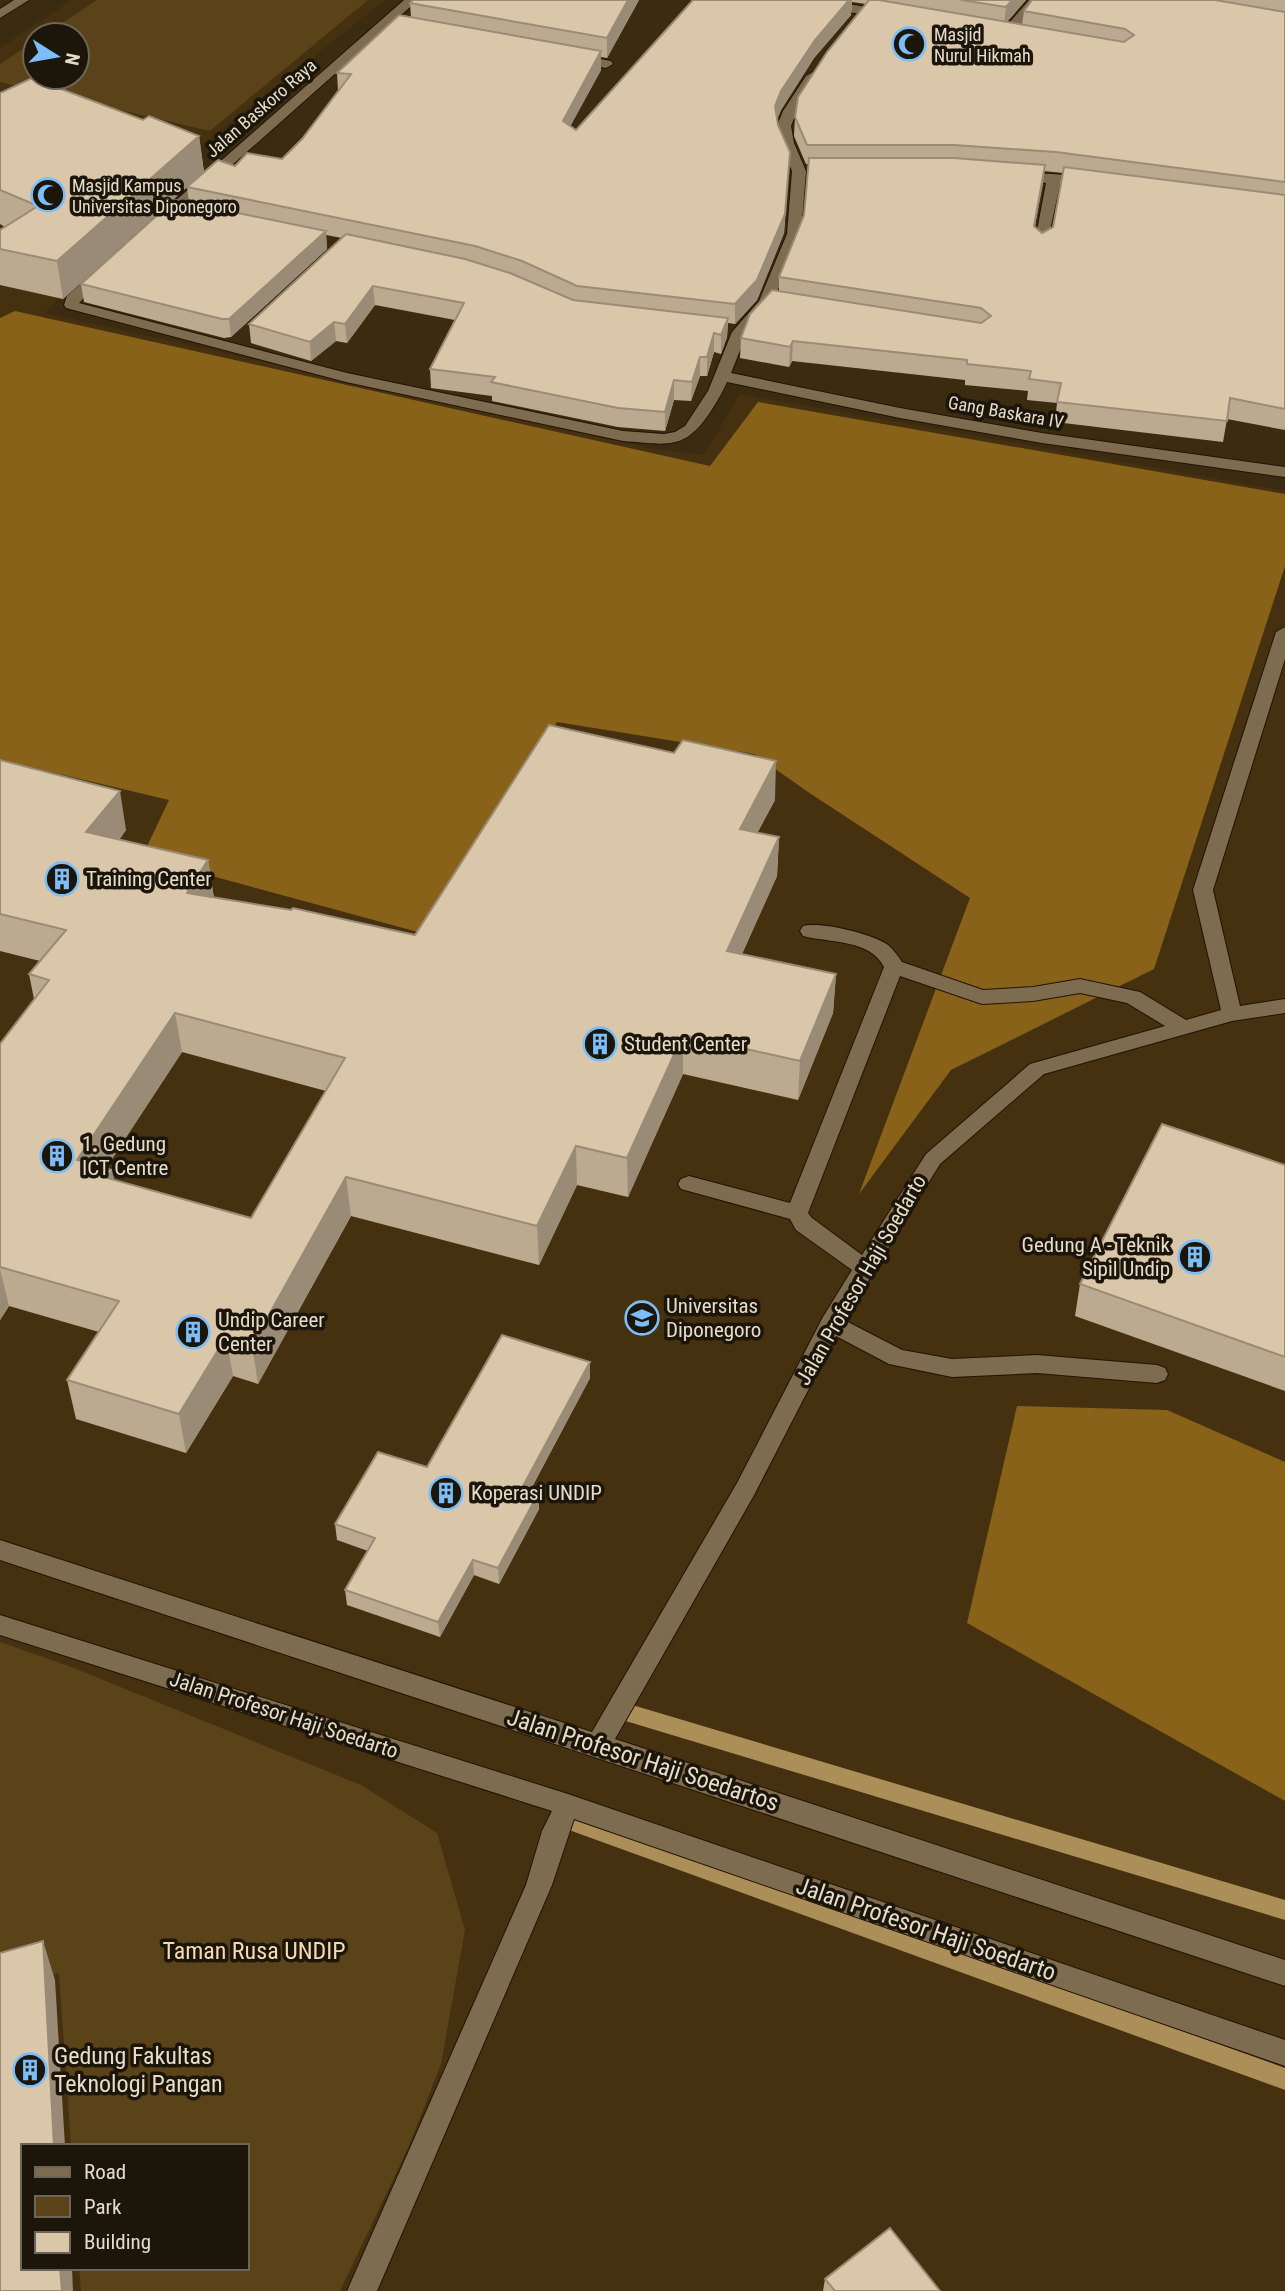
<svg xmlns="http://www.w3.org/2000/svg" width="1285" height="2291" font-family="'Roboto Condensed',sans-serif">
<rect width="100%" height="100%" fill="#3b2c11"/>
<path fill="#45310f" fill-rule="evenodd" d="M72,0H385L193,152L45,313L653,449L704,455L740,394L1285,491V2291H0V48ZM35,35H77V77H35ZM23,2146H247V2268H23Z"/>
<path fill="#5b4319" d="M97,0H368L210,131L0,82V64L35,41V77H77V35H44Z
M0,1642L74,1668L361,1785L437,1833L465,1930L441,2064L409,2146L340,2291H81L79,2268H247V2146H71L59,1973L0,1987Z"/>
<path fill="#886219" d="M15,311L710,466L758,402L1285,494V566L1154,969L951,1070L859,1194L970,898L808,792L754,754L557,722L429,935L142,857L169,800L0,760V318Z
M1017,1406L1167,1410L1285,1462V1801L967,1623Z"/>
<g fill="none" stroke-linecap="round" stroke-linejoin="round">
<path fill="#ac8e58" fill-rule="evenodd" d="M619,1701L1285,1900V1920L619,1719L612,1716L609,1710L612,1704Z
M566,1809L1285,2068V2090L558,1826L555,1819L558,1812Z"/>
<defs>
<path id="minor" d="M14,0H29L0,18V9Z
M404,0H418L168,222H158V216Z
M792,0H822L886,10L892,14L886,18L798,4Z
M1029,0H1042L1013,36H1003V30Z
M573,54L611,61L613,64L606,68L568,61L566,58Z
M813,72L820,76L797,111L791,126L794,143L806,171L801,234L773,302L747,333L731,373L900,408L1042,433L1285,467V477L1042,443L900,418L727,382C723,392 717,401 711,411C684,452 667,444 623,441L346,382L66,308L64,305L67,296L99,267L104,266L111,270L79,303L347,373L623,431L664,434L675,432L685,426L708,391L732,332L759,301L787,234L792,171L780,143L777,126L783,111L806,76Z
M1016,172C1035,174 1083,173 1096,183L1089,187L1060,184L1046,249L1041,250L1034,246L1046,183L1011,179L1009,176Z
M1285,627V659L1213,890L1240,1006L1285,999V1013L1232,1021L1044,1074L940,1164L844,1320L902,1350L952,1359L1037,1355L1157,1365L1165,1368L1168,1374L1165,1380L1157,1383L1037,1373L952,1377L889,1364L836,1336L753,1497L615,1739L1285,1960V1986L0,1560V1540L592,1732L737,1483L823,1317L852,1270L796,1230L790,1219L681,1189L678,1184L681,1179L689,1176L790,1203L884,967C870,939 829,943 803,936L800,931L803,926C821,921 873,934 888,945C894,950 898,956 902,962L983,990L1033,987L1080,979L1140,992L1186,1020L1221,1010L1193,890L1276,632ZM900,976L982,1004L1033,1001L1080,993L1127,1003L1165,1026L1030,1064L926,1154L862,1255L812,1218L808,1213Z
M0,1615L568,1794L1285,2040V2066L574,1819L552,1885L377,2291H347L526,1885L542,1831L552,1811L0,1635Z"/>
</defs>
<use href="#minor" stroke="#221300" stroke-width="2"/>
<use href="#minor" fill="#7e6c51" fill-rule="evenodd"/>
</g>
<path fill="#bbaa90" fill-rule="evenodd" d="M413,0H639L607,58L601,57V70L570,126L576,130L693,0H1026L1007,22L1022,25L1024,11L1032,0H1285V430L1227,419L1223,442L1055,422L1057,403L1027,400L1028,391L965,385V380L792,361L789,367L740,358L741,338L779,291V277L804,215L809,164H806L794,136L795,117L866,4L852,2L851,15L814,58L781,110L777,118L778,125L790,152L784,233L757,300L735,324L728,323L727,337L721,354L714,352L707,376H700L691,401L674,400L665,431L618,427L492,401V396L431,388L430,369L455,320L375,305L347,343L336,341L311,361L251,343L249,324L342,238L326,235L327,249L231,337L224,338L84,302L81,284L189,203L187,187L63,299L0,285V230L5,227L0,224V93L143,120L199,136L204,172L282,159L302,139L338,91L337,73L411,17L410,3ZM1044,171L1063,173L1053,227L1042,233L1035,227Z
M0,760L126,830L119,840L208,860L214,898L415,935L775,800L757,833L779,837L777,876L742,954L836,974L833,1013L798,1100L683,1074L628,1197L577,1185L539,1265L351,1216L258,1384L233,1376L186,1453L76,1419L67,1380L99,1332L9,1306L0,1320V1044L34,999L29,974L40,961L0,951ZM182,1052L326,1091L251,1218L114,1180L112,1170L106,1168Z
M1285,1165V1391L1075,1316L1080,1284Z
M590,1362V1378L530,1491L538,1494L539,1509L499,1584L474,1575L440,1637L347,1605L345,1590L368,1551L337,1540L335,1524L427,1467Z
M825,2279L940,2291H823Z"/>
<path fill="#998b76" d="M628,0H639L607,58V38Z
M849,0H852L851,15L814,58L781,110L775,125V106L781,91L815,40Z
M1012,0H1026L1004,25L1006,7Z
M601,51V70L563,140V121Z
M199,136L204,172L63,299L57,261Z
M790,152L784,233L757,300L735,324V304Z
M1045,165L1043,184L1031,246L1034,226Z
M326,231L327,249L231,337L229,319Z
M373,286L375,305L347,343L345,324Z
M728,318L727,337L721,354V335Z
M334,322L336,341L311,361L310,342Z
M714,333V352L707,376V357Z
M793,341L792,361L789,367L790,347Z
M700,357V376L691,401L692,382Z
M674,380V400L665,431V412Z
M776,761L775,800L739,868L740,829Z
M120,791L126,830L93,871L86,832Z
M779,837L777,876L726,990L727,951Z
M208,860L214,899L187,893Z
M836,974L833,1013L798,1100L800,1061Z
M175,1013L182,1052L85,1199L77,1160Z
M683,1035V1074L628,1197L627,1158Z
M576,1146L577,1185L539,1265L537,1226Z
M112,1170L120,1209L107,1178Z
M346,1177L351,1216L258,1384L252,1345Z
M0,1269L9,1306L0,1320Z
M226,1337L233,1376L186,1453L179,1414Z
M590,1362V1378L523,1503L522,1488Z
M538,1494L539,1509L499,1584L498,1568Z
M473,1560L474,1575L440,1637L438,1622Z
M43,1941L55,1980L65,2146H54Z
M60,2268H72L73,2291H62Z"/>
<path fill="#dac6a8" stroke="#998b76" stroke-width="2" fill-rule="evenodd" d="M413,0H628L607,38L410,3Z
M693,0H849L815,40L781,91L775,106L778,125L790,152L785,214L757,280L735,304L577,286L522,261L475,246L187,187L218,160L235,166L247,153L282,159L302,139L351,74L337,73L399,15L601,51L563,121L576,130Z
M869,0H879L1124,42L1134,35L1125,29L1024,11L1032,0H1215L1285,12V182L1056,152L954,145H807L795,117L798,97L827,52Z
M961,0H1012L1006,7Z
M32,78L143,120L149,116L199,136L57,261L0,249V230L38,206L0,190V93Z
M809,158H954L1045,165L1034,226L1042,233L1053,227L1064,167L1285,195V409L1230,398L1227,421L1057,402L1061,383L1029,379L1031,371L967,364V360L793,341L790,347L741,338L750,314L772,290L981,323L991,316L981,308L779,277L804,215Z
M174,200L326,231L229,319H222L81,284Z
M346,234L465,259L510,273L573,300L728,318L721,335L714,333L707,357H700L692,382L674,380L665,412L618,408L491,382L495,377L430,369L464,303L373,286L345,324L334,322L310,342L249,324Z
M549,725L674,753L683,740L776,761L740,829L779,837L727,951L836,974L800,1061L683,1035L627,1158L576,1146L537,1226L346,1177L252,1345L226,1337L179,1414L67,1380L119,1301L0,1267V1044L49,980L29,974L66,930L0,914V760L120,791L86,832L208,860L187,893L291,910L293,908L415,935ZM175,1013L345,1058L251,1218L107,1178L112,1170L77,1160Z
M1162,1124L1285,1165V1357L1080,1284Z
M502,1335L590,1362L522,1488L538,1494L498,1568L473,1560L438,1622L345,1590L375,1538L335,1524L378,1452L427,1467Z
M43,1941L54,2146H23V2268H60L62,2291H0V1953Z
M890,2228L940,2291H835L825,2279Z"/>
<defs>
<symbol id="mosque-ring" viewBox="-11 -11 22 22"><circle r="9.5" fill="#1c150a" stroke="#7bbef9" stroke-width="1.5"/><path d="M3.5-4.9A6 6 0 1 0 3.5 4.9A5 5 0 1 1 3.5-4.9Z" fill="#7bbef9"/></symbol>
<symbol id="building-ring" viewBox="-11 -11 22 22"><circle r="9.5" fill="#1c150a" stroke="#7bbef9" stroke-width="1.5"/><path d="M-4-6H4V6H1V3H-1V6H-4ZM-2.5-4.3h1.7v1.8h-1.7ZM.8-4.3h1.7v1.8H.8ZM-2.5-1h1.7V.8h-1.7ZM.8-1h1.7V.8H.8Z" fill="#7bbef9"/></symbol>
<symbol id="university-ring" viewBox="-11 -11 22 22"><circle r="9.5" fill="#1c150a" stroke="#7bbef9" stroke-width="1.5"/><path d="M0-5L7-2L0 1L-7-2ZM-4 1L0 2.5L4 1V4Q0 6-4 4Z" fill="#7bbef9"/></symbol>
</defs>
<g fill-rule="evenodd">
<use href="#mosque-ring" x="890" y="25" width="38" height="38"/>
<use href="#mosque-ring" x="29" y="176" width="38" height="38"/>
<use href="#building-ring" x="43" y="860" width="38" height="38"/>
<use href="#building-ring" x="581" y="1025" width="38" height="38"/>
<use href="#building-ring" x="38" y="1137" width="38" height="38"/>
<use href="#building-ring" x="1176" y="1238" width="38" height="38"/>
<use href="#university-ring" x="623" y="1299" width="38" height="38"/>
<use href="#building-ring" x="174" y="1313" width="38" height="38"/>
<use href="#building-ring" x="427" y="1474" width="38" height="38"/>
<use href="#building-ring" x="11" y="2051" width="38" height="38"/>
</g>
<g text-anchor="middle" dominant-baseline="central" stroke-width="7" stroke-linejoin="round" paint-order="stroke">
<g font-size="18" fill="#e6dccc" stroke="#1c150a" text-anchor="start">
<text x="934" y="34">Masjid<tspan x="934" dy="21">Nurul Hikmah</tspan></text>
<text x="72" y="185">Masjid Kampus<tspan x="72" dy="21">Universitas Diponegoro</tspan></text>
</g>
<g font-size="18" fill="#e6dccc" stroke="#1c150a">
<text transform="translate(261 108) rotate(-41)">Jalan Baskoro Raya</text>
<text transform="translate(1006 412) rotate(10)">Gang Baskara IV</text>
</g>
<g font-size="21" fill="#e6dccc" stroke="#1c150a" text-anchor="start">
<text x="86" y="879">Training Center</text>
<text x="624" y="1044">Student Center</text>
<text x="82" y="1144">1. Gedung<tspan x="82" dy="24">ICT Centre</tspan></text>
<text x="1170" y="1245" text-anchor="end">Gedung A - Teknik<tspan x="1170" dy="24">Sipil Undip</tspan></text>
<text x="666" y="1306">Universitas<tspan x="666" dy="24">Diponegoro</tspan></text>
<text x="218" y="1320">Undip Career<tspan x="218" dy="24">Center</tspan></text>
<text x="471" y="1493">Koperasi UNDIP</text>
</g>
<g font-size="21" fill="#e6dccc" stroke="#1c150a">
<text transform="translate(861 1280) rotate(-60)">Jalan Profesor Haji Soedarto</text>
<text transform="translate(284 1715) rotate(18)">Jalan Profesor Haji Soedarto</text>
</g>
<g font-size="24" fill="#e6dccc" stroke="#1c150a">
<text transform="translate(643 1760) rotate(18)">Jalan Profesor Haji Soedartos</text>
<text transform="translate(926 1929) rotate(19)">Jalan Profesor Haji Soedarto</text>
</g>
<g font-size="24" fill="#f5dab1" stroke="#1c150a">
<text x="254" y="1951">Taman Rusa UNDIP</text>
</g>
<g font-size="24" fill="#e6dccc" stroke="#1c150a" text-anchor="start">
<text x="54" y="2056">Gedung Fakultas<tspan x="54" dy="28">Teknologi Pangan</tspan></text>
</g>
</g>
<rect x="21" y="2144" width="228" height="126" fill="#1c150a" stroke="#6d6558" stroke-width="2"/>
<rect x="35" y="2167" width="35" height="10" fill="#7e6c51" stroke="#6d6558" stroke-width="2"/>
<text x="84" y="2179" font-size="21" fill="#e6dccc">Road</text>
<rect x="35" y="2196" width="35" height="21" fill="#5b4319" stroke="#6d6558" stroke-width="2"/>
<text x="84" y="2214" font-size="21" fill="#e6dccc">Park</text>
<rect x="35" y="2232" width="35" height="21" fill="#dac6a8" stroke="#6d6558" stroke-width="2"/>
<text x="84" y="2249" font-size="21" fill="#e6dccc">Building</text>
<g transform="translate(56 56) rotate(101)"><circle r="33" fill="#1c150a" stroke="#6d6558" stroke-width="2"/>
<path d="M0-5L12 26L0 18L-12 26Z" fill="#7bbef9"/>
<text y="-10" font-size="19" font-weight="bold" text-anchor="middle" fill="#e6dccc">N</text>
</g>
</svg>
